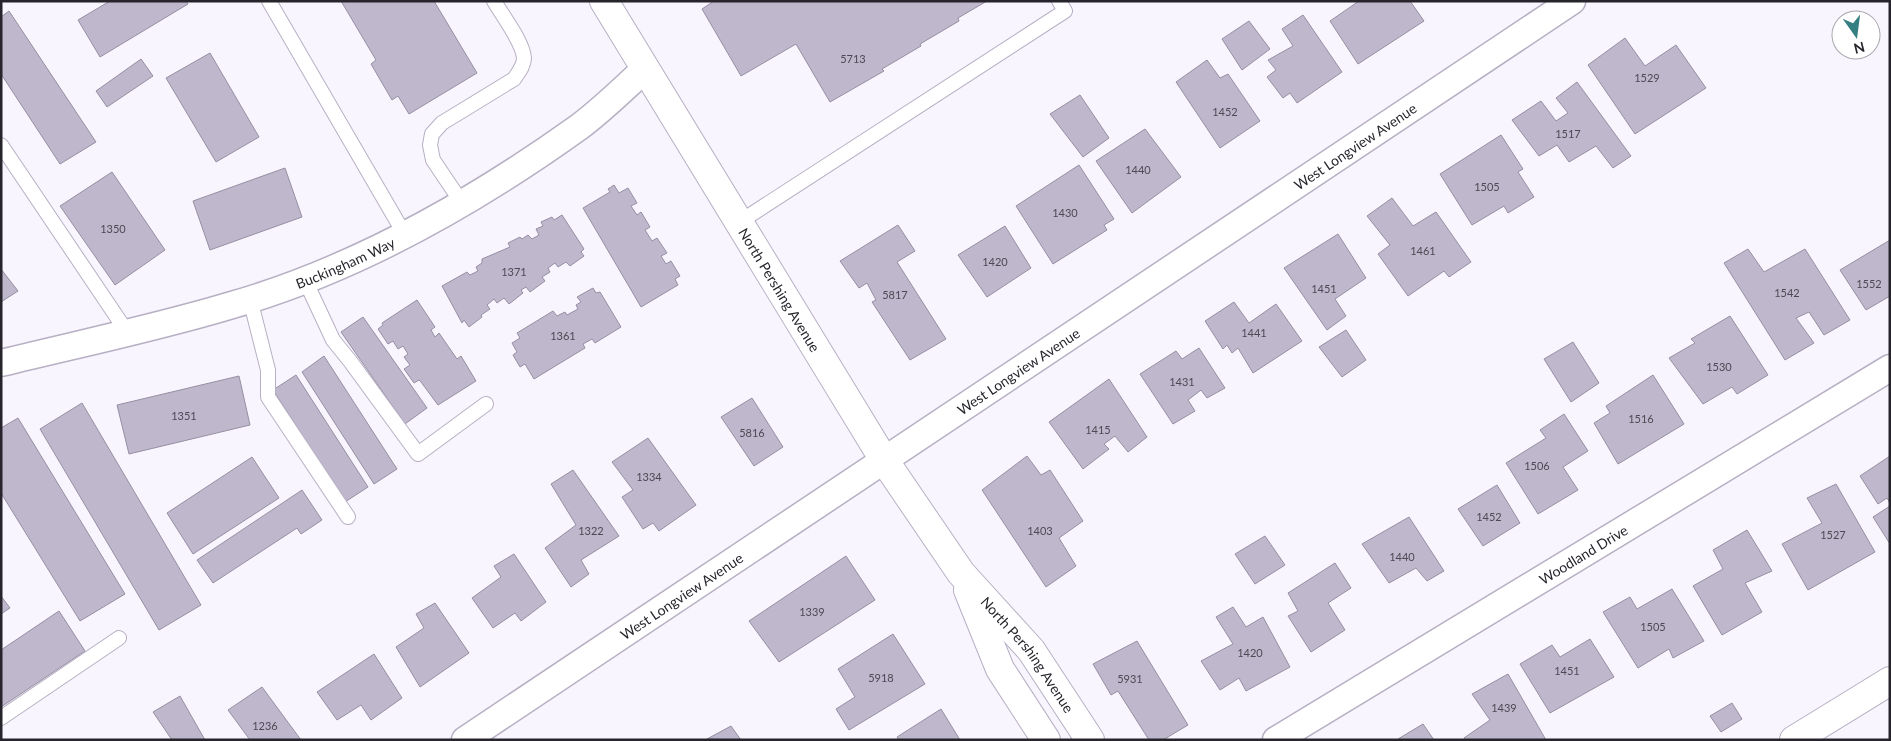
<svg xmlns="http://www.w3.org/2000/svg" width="1891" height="741" font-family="Lato,sans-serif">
<rect width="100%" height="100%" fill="#f8f5fe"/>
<path fill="#bfb7cc" stroke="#968fa3" d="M110,1H186L188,4L100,57L78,20Z
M341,1H434L477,73L409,114L398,96L392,100L371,64L376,60Z
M714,1H987L958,18L959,21L920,44L921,46L882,69L884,71L830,102L796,44L741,76L702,9Z
M1359,1H1410L1424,21L1358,64L1330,21Z
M9,11L96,142L60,164L1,74V17Z
M1303,15L1342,72L1297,103L1290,93L1283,98L1267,77L1276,70L1268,60L1293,46L1282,29Z
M1249,21L1270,49L1242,70L1222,39Z
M1625,38L1645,66L1676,45L1706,88L1635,134L1588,65Z
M210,53L259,137L216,162L166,78Z
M141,59L153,76L107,107L96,91Z
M1207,60L1220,78L1228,74L1260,121L1220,148L1176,82Z
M1577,82L1631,156L1613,168L1596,146L1569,162L1557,145L1539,156L1512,120L1541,101L1556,121L1568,113L1556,98Z
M1080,95L1109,138L1083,157L1050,114Z
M1145,129L1181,177L1132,213L1096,161Z
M1501,135L1523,169L1518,172L1534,197L1508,213L1504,206L1472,225L1440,174Z
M1079,165L1114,219L1104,225L1107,230L1053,264L1016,206Z
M285,168L302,217L210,250L193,201Z
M112,172L165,250L115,285L60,206Z
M614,185L619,193L628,188L637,203L631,206L637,215L641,212L650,227L645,230L652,241L657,238L667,253L661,256L666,264L671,261L680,276L675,279L678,285L641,307L583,208L610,192L608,189Z
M1392,198L1413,226L1436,212L1471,262L1449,277L1444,271L1408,296L1378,254L1390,245L1367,216Z
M562,215L584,249L581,252L584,256L570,266L566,262L558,267L555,263L548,268L550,272L542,277L545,281L530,292L526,287L521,290L523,293L509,304L504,298L497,303L494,299L487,305L490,309L481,315L482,317L469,327L464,320L462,323L442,286L467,272L470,275L478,271L476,267L482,263V259L510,247L508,243L520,237L522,239L528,235L532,239L539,235L536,229L543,226L541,222L552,217L554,220Z
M898,225L915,251L897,262L946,339L910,360L872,302L876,300L867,283L859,288L840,261Z
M1005,226L1031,268L987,297L958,255Z
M1338,234L1366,278L1335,299L1346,316L1327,330L1284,268Z
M1890,240V296L1866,310L1840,270Z
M1748,249L1764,272L1805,249L1850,320L1824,335L1809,312L1796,318L1814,343L1785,360L1724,263Z
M1,269L18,291L1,302Z
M593,288L596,293L600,292L621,327L595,343L592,339L583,344L585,348L534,379L525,364L520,367L513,355L517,352L512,343L520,338L517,333L553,311L557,316L565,312L567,315L578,309L576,305L581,302L577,297Z
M417,300L435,327L431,330L435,337L439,333L457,359L461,356L476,381L438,405L421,382L419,380L414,383L404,369L410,365L404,357L408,354L403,346L398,349L393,341L388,344L378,329L383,325L382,323Z
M1234,302L1249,323L1276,304L1302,341L1253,373L1238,348L1232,353L1227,345L1223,349L1205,321Z
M1730,316L1768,375L1737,394L1732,387L1703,404L1669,358L1695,343L1691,339Z
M363,317L427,408L405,424L341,332Z
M1346,330L1366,360L1342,377L1319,347Z
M1573,342L1599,383L1571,402L1544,359Z
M1199,348L1225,388L1207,398L1201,390L1188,400L1195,411L1173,424L1140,374L1176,351L1182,359Z
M324,356L397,469L374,484L302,372Z
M296,375L368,487L345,502L273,390Z
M1653,375L1684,424L1618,464L1594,423L1610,413L1606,406Z
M239,376L250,425L129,454L117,405Z
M1109,379L1147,437L1128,452L1115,436L1104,444L1109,449L1083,469L1049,422Z
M752,398L783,447L754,466L721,417Z
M82,403L201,605L159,630L40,429Z
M1564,414L1588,451L1563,467L1578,490L1538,514L1506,463L1546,438L1540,430Z
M18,418L125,594L80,621L1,493V428Z
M648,438L696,505L659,531L653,523L643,529L622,497L633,490L612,462Z
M1027,456L1041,475L1050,470L1083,521L1059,538L1076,566L1046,587L982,490Z
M1890,456V503L1887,498L1878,504L1860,476Z
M252,457L279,498L193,554L167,513Z
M573,470L619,536L581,560L589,574L571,587L545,548L576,525L551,484Z
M1836,484L1875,552L1808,590L1782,544L1822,523L1807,498Z
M1497,485L1520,523L1483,546L1458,509Z
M302,490L322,520L301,534L297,528L213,583L197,560Z
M1890,506V544L1873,517Z
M1409,517L1444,571L1427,581L1416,568L1389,583L1362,544Z
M1747,530L1772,571L1745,583L1762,612L1722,635L1693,586L1723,569L1713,550Z
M1265,536L1285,565L1255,584L1235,554Z
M514,554L546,602L521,621L515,613L493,628L472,598L501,577L494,566Z
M846,556L875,600L779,662L749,621Z
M1335,563L1351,588L1328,603L1345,630L1311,652L1288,616L1298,611L1288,593Z
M1672,589L1704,641L1673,658L1669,649L1638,668L1603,612L1630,597L1637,609Z
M1,596L10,608L1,614Z
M435,603L469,653L420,687L396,647L424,628L416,614Z
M1233,607L1246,627L1263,617L1290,667L1246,691L1239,678L1220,690L1201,661L1233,644L1216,617Z
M59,611L85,651L1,707V650Z
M893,634L925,684L849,730L836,709L855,697L838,669Z
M1590,639L1614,677L1550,713L1520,664L1552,645L1560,657Z
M1137,641L1188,725L1163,740H1149L1118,691L1111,695L1093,664Z
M374,654L402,698L371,720L361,705L337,720L317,692Z
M1508,674L1546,740H1465L1464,738L1490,720L1472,694Z
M262,687L301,740H250L228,710Z
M180,696L205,740H172L153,712Z
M1732,703L1742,719L1721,732L1710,716Z
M941,709L960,740H899L897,737Z
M1423,724L1434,740H1399L1398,739Z
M731,726L741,740L707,739Z"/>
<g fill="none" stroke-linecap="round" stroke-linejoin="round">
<defs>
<path id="service" d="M269,1L405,235
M1,145L127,332
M462,203L433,160L430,145L432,134L442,123L514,79C518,73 524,66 524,58C523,42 502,15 494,1
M738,223L1065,11L1059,1
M305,280L333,340L350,361L418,454L486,404
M250,299L268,370V397L348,517
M1,718L119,638"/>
<g id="minor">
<path id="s1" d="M1,363C78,344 156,328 232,305C357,269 473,203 579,127C602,110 623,89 644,70"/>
<path id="s2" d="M465,740L1572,1"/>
<path id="s3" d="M1276,740L1890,368"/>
</g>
<path id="tertiary" d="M1794,740L1890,681"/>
<g id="secondary">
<path id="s4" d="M604,1L884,460L961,573L1031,650L1090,740"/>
<path d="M968,590L1000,669L1046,740"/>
</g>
</defs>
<use href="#service" stroke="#b7b0c4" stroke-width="16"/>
<use href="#minor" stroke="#b7b0c4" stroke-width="29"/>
<use href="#tertiary" stroke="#b7b0c4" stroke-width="30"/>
<use href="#secondary" stroke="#b7b0c4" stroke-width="30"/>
<use href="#service" stroke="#fff" stroke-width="14"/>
<use href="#minor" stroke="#fff" stroke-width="26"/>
<use href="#tertiary" stroke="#fff" stroke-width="28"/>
<use href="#secondary" stroke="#fff" stroke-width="28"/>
</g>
<g text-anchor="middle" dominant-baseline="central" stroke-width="4" stroke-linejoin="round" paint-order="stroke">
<g font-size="11" fill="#4d4954">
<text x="853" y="58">5713</text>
<text x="1647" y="77">1529</text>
<text x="1225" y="111">1452</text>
<text x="1568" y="133">1517</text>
<text x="1138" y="169">1440</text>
<text x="1487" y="186">1505</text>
<text x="1065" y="212">1430</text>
<text x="113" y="228">1350</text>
<text x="1423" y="250">1461</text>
<text x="995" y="261">1420</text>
<text x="514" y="271">1371</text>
<text x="1869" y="283">1552</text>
<text x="1324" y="288">1451</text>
<text x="1787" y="292">1542</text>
<text x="895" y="294">5817</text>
<text x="1254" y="332">1441</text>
<text x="563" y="335">1361</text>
<text x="1719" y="366">1530</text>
<text x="1182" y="381">1431</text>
<text x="184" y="415">1351</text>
<text x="1641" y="418">1516</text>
<text x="1098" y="429">1415</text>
<text x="752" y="432">5816</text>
<text x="1537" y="465">1506</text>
<text x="649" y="476">1334</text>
<text x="1489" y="516">1452</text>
<text x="591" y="530">1322</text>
<text x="1040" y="530">1403</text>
<text x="1833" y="534">1527</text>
<text x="1402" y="556">1440</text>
<text x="812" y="611">1339</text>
<text x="1653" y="626">1505</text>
<text x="1250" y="652">1420</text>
<text x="1567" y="670">1451</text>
<text x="881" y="677">5918</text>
<text x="1130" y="678">5931</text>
<text x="1504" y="707">1439</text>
<text x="265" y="725">1236</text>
</g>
<g font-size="14" fill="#27242c" stroke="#fff">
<text stroke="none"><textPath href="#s2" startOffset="1070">West Longview Avenue</textPath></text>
<text stroke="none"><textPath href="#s1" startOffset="359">Buckingham Way</textPath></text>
<text stroke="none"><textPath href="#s4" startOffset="338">North Pershing Avenue</textPath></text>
<text stroke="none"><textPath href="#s2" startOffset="665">West Longview Avenue</textPath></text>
<text stroke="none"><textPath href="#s3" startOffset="359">Woodland Drive</textPath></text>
<text stroke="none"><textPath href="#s2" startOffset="260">West Longview Avenue</textPath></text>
<text stroke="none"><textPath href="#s4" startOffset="780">North Pershing Avenue</textPath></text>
</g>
</g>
<rect width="1891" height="741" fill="none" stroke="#27242c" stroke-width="5"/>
<g transform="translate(1856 35) rotate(166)"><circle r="24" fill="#ffffff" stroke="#a9a7ab"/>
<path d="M0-4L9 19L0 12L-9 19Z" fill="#357e81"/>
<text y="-8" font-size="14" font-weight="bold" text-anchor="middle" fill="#27242c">N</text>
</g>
</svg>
